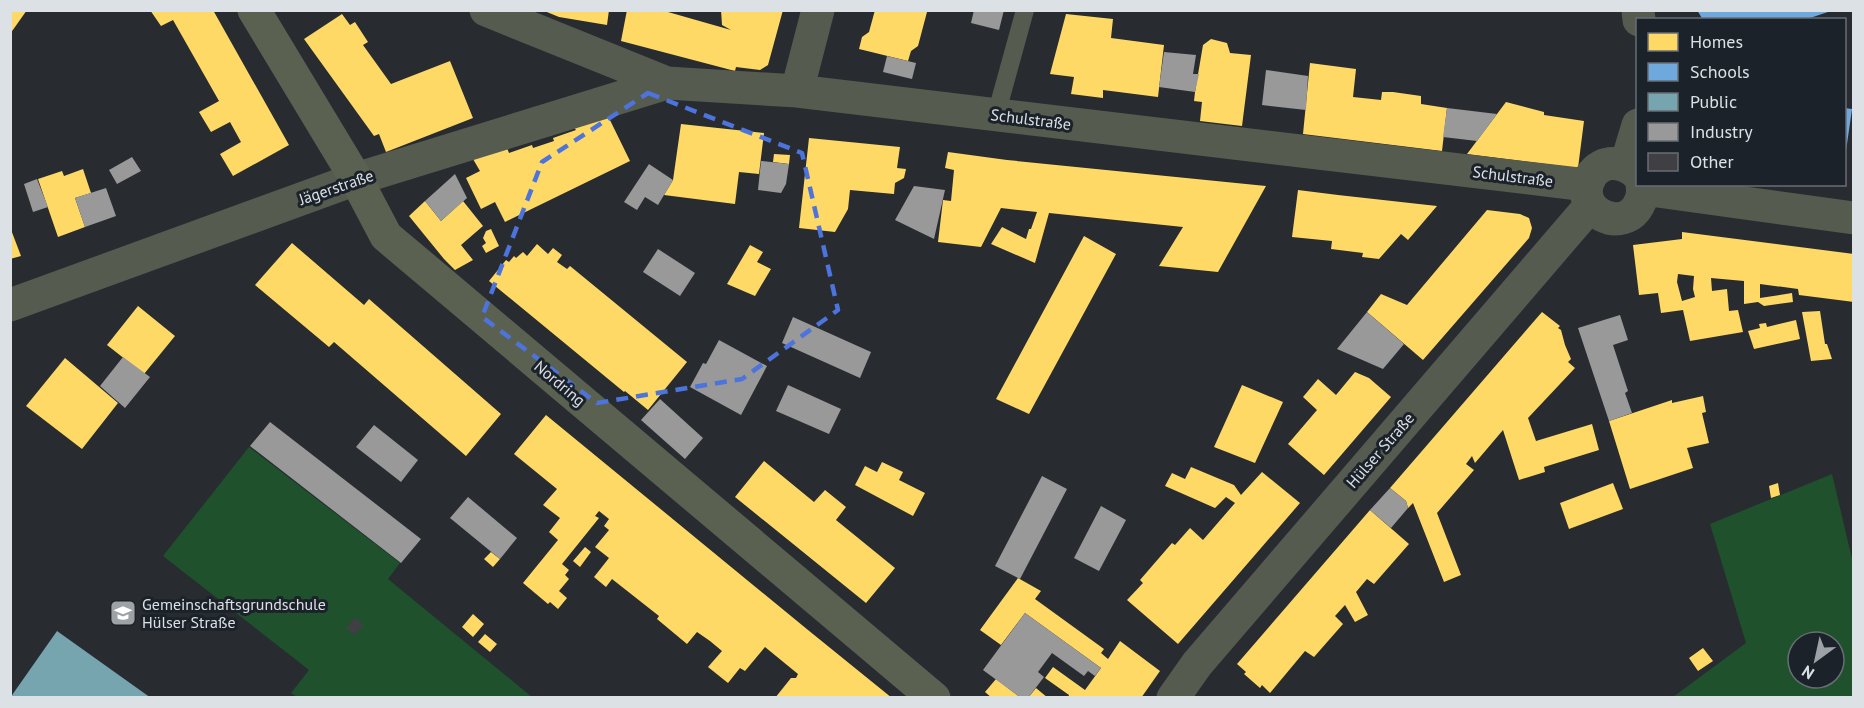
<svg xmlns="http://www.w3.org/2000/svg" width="1864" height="708" font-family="'PT Sans',sans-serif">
<rect width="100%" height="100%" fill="#282c30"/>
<path fill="#1e512c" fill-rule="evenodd" d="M249,447L400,563L388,579L532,697H297L291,693L309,670L163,556Z
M1832,474L1853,563V697H1673L1746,643L1710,524ZM1798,642H1834V678H1798Z"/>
<path fill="#ffd966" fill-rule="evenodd" d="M10,10H27L10,34Z
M150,10H213L289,145L233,176L220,154L241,142L230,122L211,132L199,112L219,101L173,20L161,26Z
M542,10H609L607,25L559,17Z
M627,10H661L731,30L722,25L721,10H783L768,65L760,70L736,67L735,71L621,41Z
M875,10L927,12L918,46L911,51L908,61L859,49L862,37L869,32Z
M342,14L350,25L355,22L368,42L363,45L391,84L450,61L473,118L386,152L379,134L374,136L304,39Z
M1066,14L1113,19L1111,38L1164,45L1158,97L1103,90V98L1071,94L1074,77L1050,74Z
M1211,39L1227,43L1230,53L1251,55L1242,126L1200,121L1202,102L1194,101L1195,92L1203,45Z
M1310,63L1356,69L1353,97L1381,100L1382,92H1393L1421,96V104L1447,108L1442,151L1303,134Z
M1506,102L1544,112V115L1584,121L1578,168L1467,154Z
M608,116L630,161L505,222L495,202L481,209L466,178L480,171L473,159L507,148L509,153L532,145L533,148L554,141L553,138L576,130L573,126Z
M681,124L764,133L759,174L739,172L735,204L664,195L673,180Z
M809,138L900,147L897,168L906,169L904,178L895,183L894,194L850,190L848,209L835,232L799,228Z
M948,152L1007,160L1266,186L1218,272L1159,266L1183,227L1049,213L1035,263L991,244L1002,227L1026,239L1029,229H1031L1037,212L1001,208L981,247L938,242L943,200L951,201L954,170L945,168Z
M774,154L790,155L789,164L773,162Z
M83,169L91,193L75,198L85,227L58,237L38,179L62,171L64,176Z
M1298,190L1338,195L1437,206L1408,240L1401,234L1379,259L1362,257L1363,253L1331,249L1332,241L1292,237Z
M425,201L441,221L463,201L483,226L461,245L473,260L455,270L444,259L409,216Z
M1487,210L1520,214L1529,218L1532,228L1529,238L1423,360L1367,312L1381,294L1407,305Z
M10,227L21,256L10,259Z
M491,229L499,246L486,253L482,246L486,243L483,238L486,231Z
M1682,232L1854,254V302L1799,295L1798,289L1760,284V298L1792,293L1793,302L1764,306L1758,302L1744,304V281L1711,278L1712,291L1727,289L1729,311L1738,310L1743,332L1690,341L1683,310L1661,313L1658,293L1639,295L1633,245L1682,239ZM1678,274L1694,276L1693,289L1695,297L1682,301L1677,282Z
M1084,236L1116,254L1029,414L996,399Z
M292,243L364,305L369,299L501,414L466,456L334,342L329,347L255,285Z
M537,244L548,254L553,248L562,255L557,262L567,269L570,266L687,362L648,410L625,391L624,392L489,281L506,260L509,262L514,256L516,258L523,252L527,256Z
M750,245L763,252L757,262L771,269L755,296L727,284Z
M138,306L175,336L144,374L107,345Z
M1820,311L1825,344H1827L1832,359L1811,361L1802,312Z
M1542,312L1560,326L1558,328L1561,330L1565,345L1571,359L1568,362L1575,368L1528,418L1536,441L1592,424L1599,450L1544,467L1545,472L1519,480L1503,430L1475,463L1472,456L1466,464L1474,470L1437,513L1461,575L1444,582L1413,503L1408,508L1406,501L1390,488Z
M1796,320L1800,339L1754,349L1748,331L1760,328L1759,324L1766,323L1767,327Z
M65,358L118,403L82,449L26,406Z
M1355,372L1369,378L1391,397L1324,475L1288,444L1317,410L1303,397L1318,379L1336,395Z
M1242,385L1283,402L1255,463L1214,447Z
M1703,396L1706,412L1702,413L1709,443L1687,448L1693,468L1630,489L1609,421L1672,400V403Z
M546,415L808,630L892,698H775L791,678H796L798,674L765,647L745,671L740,668L728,683L708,667L722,651L710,641L697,632L687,644L657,619L659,616L612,579L606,587L594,577L609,558L595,547L609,530L604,526L609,519L599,511L595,516L599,518L562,564L569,570L565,575L569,579L559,591L567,598L558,609L550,602L548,604L523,583L558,540L549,532L560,518L543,505L557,489L514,454Z
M764,461L814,502L825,490L846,507L836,520L895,568L866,603L735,497Z
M882,462L903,472L899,480L925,493L913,516L855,485L865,466L877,472Z
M1191,467L1234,485L1241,495L1262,472L1300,503L1178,644L1127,600L1143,583L1140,580L1172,543L1175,545L1190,528L1203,540L1235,503L1226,497L1215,508L1165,486L1172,473L1185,479Z
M1613,483L1623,509L1569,529L1560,503Z
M1778,483L1780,495L1771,498L1769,486Z
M1370,510L1409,544L1374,584L1367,579L1356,592L1368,615L1355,622L1345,605L1335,616L1343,624L1314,657L1305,651L1270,693L1262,685L1260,688L1244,674L1246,672L1237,664Z
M585,547L591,552L580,567L573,561Z
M491,552L500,559L493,567L484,559Z
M1018,578L1041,591L1035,599L1104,649L1101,653L1108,659L1120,641L1160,671L1141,698H1068L1069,695L1045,678L1053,667L1085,690L1101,668L1025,613L1001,645L980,630Z
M473,614L484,624L473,637L462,627Z
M485,634L497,644L490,652L478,642Z
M1703,648L1713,661L1698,671L1689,658Z
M996,679L1021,698H992L985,692Z
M1036,688L1048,698H1028Z"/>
<path fill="#6fa8dc" d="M1697,10H1831V11L1804,20H1703Z
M1844,108L1852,109L1846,151H1844Z"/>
<path fill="#76a5af" d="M57,631L151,698H10Z"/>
<path fill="#999" d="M974,10H1004L999,30L971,23Z
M1164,52L1196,55L1193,74H1199L1195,92L1159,87Z
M887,56L916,63L912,79L883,72Z
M1266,70L1308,76L1306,110L1262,105Z
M1447,108L1497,114L1477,141L1443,137Z
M132,157L141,171L117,184L109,170Z
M761,161L789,164L786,184L781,193L758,190Z
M649,164L673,180L658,205L645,197L637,210L624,202Z
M455,174L467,198L441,221L425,201Z
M37,179L48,207L33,212L24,184Z
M914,186L945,190L934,239L895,220Z
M106,188L116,216L85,227L75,198Z
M658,249L695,273L680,296L643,272Z
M1367,312L1404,344L1383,369L1337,349Z
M1620,315L1628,340L1613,345L1628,391L1625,393L1632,413L1609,421L1578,328Z
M793,317L871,352L860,378L782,343Z
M719,340L767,366L741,415L690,387L703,363L706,364Z
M123,357L150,377L125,408L100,386Z
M788,385L841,409L829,434L776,411Z
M660,399L703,438L685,459L641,420Z
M270,422L421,539L401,563L250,446Z
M374,425L418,460L401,482L356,447Z
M1042,476L1067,489L1020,579L995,566Z
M1390,488L1406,501L1408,508L1391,528L1370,510Z
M468,497L517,538L500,559L450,518Z
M1101,506L1126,520L1099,571L1074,558Z
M1025,613L1101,668L1095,676L1088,671L1084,676L1052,653L1038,672L1044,677L1028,698H1021L983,670Z"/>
<path fill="#404044" d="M355,617L363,625L355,635L346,628Z"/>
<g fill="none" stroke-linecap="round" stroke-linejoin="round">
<path stroke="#565b4f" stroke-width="18" d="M996,115L1025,10"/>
<path stroke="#565b4f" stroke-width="33" d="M486,10L667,83L797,91L1587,185
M1638,10L1639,20
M797,91L818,10
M1626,165L1638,125
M1638,175C1625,161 1602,158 1591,176C1570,210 1625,238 1640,202C1643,196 1643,191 1642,184
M1643,189L1854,218
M10,305L356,179L667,83
M1173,698L1197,664L1590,206"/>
<path stroke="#5b6151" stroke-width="33" d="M254,10L356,179L386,236L934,698"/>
</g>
<path fill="none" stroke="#4d73dc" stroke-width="4.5" stroke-dasharray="12 8" stroke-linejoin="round" d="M648,93L802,153L838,310L742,379L597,403L482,317L542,162Z"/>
<defs>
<symbol id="school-square" viewBox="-11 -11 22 22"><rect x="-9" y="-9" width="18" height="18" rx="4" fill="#9da2a6" stroke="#1b2229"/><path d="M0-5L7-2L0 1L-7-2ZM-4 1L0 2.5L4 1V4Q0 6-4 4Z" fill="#fff"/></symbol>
</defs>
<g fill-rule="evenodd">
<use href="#school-square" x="108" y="598" width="30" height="30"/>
</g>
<g text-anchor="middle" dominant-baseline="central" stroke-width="6" stroke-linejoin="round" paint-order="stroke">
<g font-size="16" fill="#dce1e6" stroke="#1b2229">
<text transform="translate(1031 119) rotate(7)">Schulstraße</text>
<text transform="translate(1513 176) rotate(7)">Schulstraße</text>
<text transform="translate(336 187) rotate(-19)">Jägerstraße</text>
<text transform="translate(560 383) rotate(40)">Nordring</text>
<text transform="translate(1380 450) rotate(-49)">Hülser Straße</text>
</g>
<g font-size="16" fill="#dce1e6" stroke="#1b2229" text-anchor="start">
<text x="142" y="604">Gemeinschaftsgrundschule<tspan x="142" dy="18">Hülser Straße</tspan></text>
</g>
</g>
<rect width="1864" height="708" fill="none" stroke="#dce1e6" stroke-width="24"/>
<rect x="1636" y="18" width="210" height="168" fill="#1b2229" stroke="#686e75" stroke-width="1.5"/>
<rect x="1648" y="33" width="30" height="18" fill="#ffd966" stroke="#686e75" stroke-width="1.5"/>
<text x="1690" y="48" font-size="18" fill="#dce1e6">Homes</text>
<rect x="1648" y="63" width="30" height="18" fill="#6fa8dc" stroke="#686e75" stroke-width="1.5"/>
<text x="1690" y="78" font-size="18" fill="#dce1e6">Schools</text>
<rect x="1648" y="93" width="30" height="18" fill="#76a5af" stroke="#686e75" stroke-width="1.5"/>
<text x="1690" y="108" font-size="18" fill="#dce1e6">Public</text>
<rect x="1648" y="123" width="30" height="18" fill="#999999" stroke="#686e75" stroke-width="1.5"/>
<text x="1690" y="138" font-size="18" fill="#dce1e6">Industry</text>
<rect x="1648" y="153" width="30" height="18" fill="#404044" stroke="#686e75" stroke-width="1.5"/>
<text x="1690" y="168" font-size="18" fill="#dce1e6">Other</text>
<g transform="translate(1816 660) rotate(213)"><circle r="28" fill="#1b2229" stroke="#686e75" stroke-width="1.5"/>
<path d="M0-4.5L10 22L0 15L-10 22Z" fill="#9da2a6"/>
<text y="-9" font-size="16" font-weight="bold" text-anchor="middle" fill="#dce1e6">N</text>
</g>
</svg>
